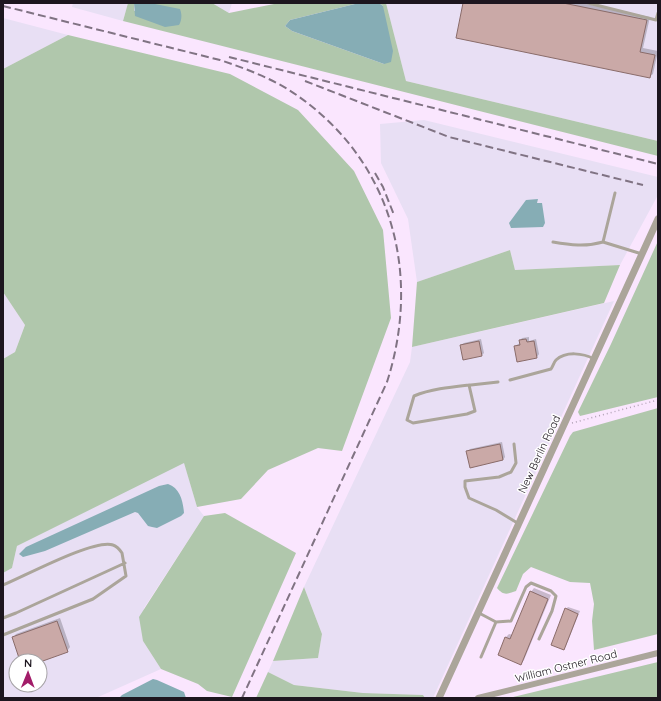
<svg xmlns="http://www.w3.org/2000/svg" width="661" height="701" font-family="Quicksand,sans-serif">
<rect width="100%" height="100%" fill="#fae6fe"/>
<path fill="#e8dff4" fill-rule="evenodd" d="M73,3H128L123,21L72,7Z
M212,3H232L229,13Z
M386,3H658V141L406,81Z
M3,18L68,35L3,69Z
M424,120L658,177V195L620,265L515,270L510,250L417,282L408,219L381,163L380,124Z
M3,292L25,325L15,352L3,359Z
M614,301L433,698H425L423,695L363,693L294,685L268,672L273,661L318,658L322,634L304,587L410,362L412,347Z
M184,462L197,507L204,516L144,608L143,641L161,669L96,698H3V573L12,568L17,546ZM16,661H40V685H16Z"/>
<path fill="#b0c7ac" d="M128,3H134V11L154,4V3H212L229,13L279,3H359L290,20L285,26L292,31L384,64L383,6L379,3H386L406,81L658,141V156L123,21Z
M68,35L230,74L298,110L354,171L383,230L391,318L342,451L318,448L268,470L241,499L197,507L184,463L17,546L12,568L3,573V359L15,352L25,325L3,292V69Z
M658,241V397L580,416L578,412L611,344Z
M510,250L515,270L620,265L604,303L412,347L417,282Z
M658,408V634L594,650L592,621L594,604L590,583L570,582L531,567L523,574L516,591C507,594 504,596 497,588L570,436L573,432Z
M225,513L296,553L232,697L207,691L198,684L161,669L143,641L139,617L204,516Z
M304,587L322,634L318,658L273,661Z
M658,662V698H509Z
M268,672L294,685L363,693L423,695L425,698H256Z"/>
<path fill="#86adb5" d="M134,3H154L155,4L180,9C182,14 182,20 179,25L165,27L135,16Z
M359,3H379L383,6L393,51L391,62L384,64L292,31L285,26L290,20Z
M538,199L537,203H542L545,223L543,227L511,228L509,223L526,200Z
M168,484C180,488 183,501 184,513L181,516L157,528L152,527L148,526L138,513L135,512L45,551L23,557L19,554L26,547L159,486Z
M153,679L157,680L184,692L186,698H119L122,695Z"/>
<path fill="#0003" d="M464,3H582L650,17L643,48L658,51L653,74L649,77Z
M529,337V341L536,339L539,354L537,357L515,346L520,343V341L522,338Z
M481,339L484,353L482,355L464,359L461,345L464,343Z
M502,442L505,457L503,460L471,467L468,451L470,449Z
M534,588L551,595L524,660L521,664L506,637L509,634L513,635L531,592Z
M568,607L580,611L566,646L564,649L566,609Z
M60,618L70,647L67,651L13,638L16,634Z"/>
<path fill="#caa9a7" stroke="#8a6c6a" d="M463,3H563L647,20L640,52L655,55L650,78L456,38Z
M526,339L527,342L534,341L537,358L517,362L514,346L520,345L519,340Z
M479,341L482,356L463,360L460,345Z
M500,444L503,460L470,468L466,451Z
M530,591L548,599L521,665L498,655L505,637L510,639Z
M565,608L578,614L564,650L551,645Z
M57,621L68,652L40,662L20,661L12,637Z"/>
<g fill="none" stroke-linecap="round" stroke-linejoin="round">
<path stroke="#b1a2b5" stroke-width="1.5" stroke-dasharray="1 3" stroke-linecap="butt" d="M572,423L658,400"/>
<path stroke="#aba59a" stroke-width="3" d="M588,3L656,20L658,13
M615,193L603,242L642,254
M553,242C570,245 586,247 603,242
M510,380L551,369C553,366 554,362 556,360C566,351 583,353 594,359
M469,385L475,411L467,414L413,423L407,420L414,396C431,389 451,387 469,385H471L498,382
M514,444L516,463L511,472L499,477L465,481V487L469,498L496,510L519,524
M3,585C23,577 95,538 113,545C116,546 120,550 122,553L126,576L93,599L3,635
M479,613L496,622L511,621L526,587L531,583L551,591L556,596L552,611L539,639
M3,618L16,613L125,563
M481,657L496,622"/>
<path stroke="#aba59a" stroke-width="6" d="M478,698L658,653"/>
<path stroke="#aba59a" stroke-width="7" d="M439,698L658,219"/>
<path stroke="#807383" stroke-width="2" stroke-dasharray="8 4" stroke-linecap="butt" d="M3,6L220,60C244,68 268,77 289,90C390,155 423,270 387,382L242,698
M229,57L658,164
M305,81L449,137L643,185
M375,173L383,187L394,215"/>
</g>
<g text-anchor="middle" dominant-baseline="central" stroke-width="3" stroke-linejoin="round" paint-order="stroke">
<g font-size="11" fill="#1d161f" stroke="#fff">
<text transform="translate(539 454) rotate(-65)">New Berlin Road</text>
<text transform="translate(566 666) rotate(-14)">William Ostner Road</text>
</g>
</g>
<rect width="661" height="701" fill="none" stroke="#1d161f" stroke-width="8"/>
<g transform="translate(28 673) rotate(1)"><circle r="19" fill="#ffffff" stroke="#a5a2a5"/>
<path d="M0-3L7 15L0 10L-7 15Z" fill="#a21c69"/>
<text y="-6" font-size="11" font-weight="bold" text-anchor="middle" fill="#1d161f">N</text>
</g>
</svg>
